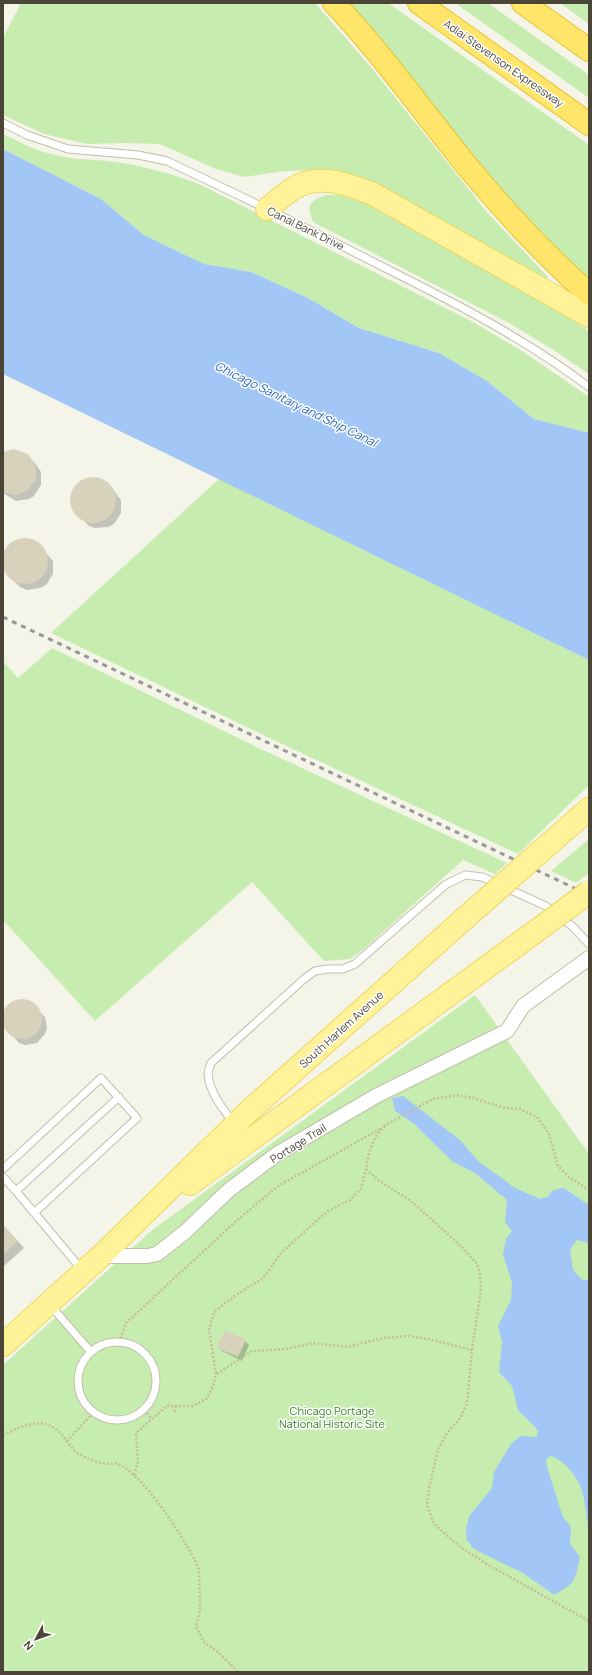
<svg xmlns="http://www.w3.org/2000/svg" width="592" height="1675" font-family="Manrope,sans-serif">
<rect width="100%" height="100%" fill="#f5f4e9"/>
<path fill="#c7ecaf" d="M21,3H315L370,66L486,211L548,277L543,284L323,170L285,171L244,177L216,169L160,144L126,143L87,144L44,134L3,115V38Z
M347,3H388L589,145V282L521,217Z
M455,3H488L589,75V98Z
M560,3H589V24Z
M3,134C18,141 34,150 51,154C72,160 93,159 115,162C145,166 173,174 201,185L473,322L525,353L589,397V433L534,419L487,381L439,353L359,328L308,298L251,272L204,264L144,235L101,199L3,149Z
M326,195H345L372,201L472,257L582,326L589,331V374L552,349L509,323L313,222C306,205 309,201 326,195Z
M219,479L589,660V785L518,854L278,742L51,633Z
M52,648L263,750L507,863L495,874L463,860L363,950L350,959L324,961L252,882L95,1021L3,920V661L18,678Z
M589,839V873L576,883L551,871Z
M475,995L589,1154V1672H3V1365L151,1231Z"/>
<path fill="#a2c6f5" d="M3,149L101,199L144,235L204,264L251,272L308,298L359,328L439,353L487,381L534,419L589,433V660L3,374Z
M403,1096L460,1140L478,1161L515,1188L540,1199L548,1197L553,1190L564,1188L589,1205V1245L586,1242L577,1240L570,1249L573,1270L581,1279L589,1281V1537C587,1522 586,1502 581,1488C577,1476 562,1458 550,1456L546,1460L547,1467L563,1517L571,1527L570,1544L580,1557C575,1580 576,1583 554,1595L523,1573L474,1549L467,1540L466,1528L470,1515L492,1488L494,1472L511,1444L520,1436L537,1437L538,1431L533,1425L518,1410L512,1386L499,1372L502,1342L498,1326L511,1300L512,1283L503,1254L506,1239L512,1231L505,1222L507,1200L475,1173L453,1162L413,1123L395,1111L392,1098Z"/>
<path fill="#0003" d="M3,453L27,455L34,462L41,472V485L34,496L29,499L16,501L3,493Z
M94,478L107,482L121,500V513L114,524L108,527L95,528L89,526L72,508L71,501L75,487L80,482Z
M26,539L38,544L53,561V574L46,585L40,588L27,590L20,587L8,576L4,569V555L12,543Z
M16,1001L29,1002L45,1017L47,1028L45,1034L37,1043L25,1045L19,1043L4,1026L3,1020L6,1008Z
M3,1225L24,1248L3,1267Z
M245,1341L249,1345L242,1361L222,1351L218,1347Z"/>
<path fill="#d8d2bd" d="M14,449L28,454L35,465L36,472V479L28,490L16,495L3,492V452Z
M70 500a23 23 0 1 1 46 0a23 23 0 1 1-46 0Z
M2 561a23 23 0 1 1 46 0a23 23 0 1 1-46 0Z
M2 1019a20 20 0 1 1 40 0a20 20 0 1 1-40 0Z
M3,1225L18,1241L3,1255Z
M225,1330L246,1340L238,1357L217,1348Z"/>
<g fill="none" stroke-linecap="round" stroke-linejoin="round">
<defs>
<path id="lane" d="M3,123L27,135L68,149L138,155L167,161C243,197 319,234 393,272C461,306 528,341 589,387
M233,1122C223,1109 210,1093 208,1075C208,1071 210,1066 211,1063L304,979L315,971L328,969H343L355,964L445,885L465,875L482,877L546,906L572,926L589,944
M3,1169L101,1078L137,1118L34,1213
M3,1177L16,1191
M82,1270L16,1191L119,1097
M50,1305L91,1352
M78 1381a39 39 0 1 1 78 0a39 39 0 1 1-78 0Z"/>
<path id="street" d="M101,1256H148L157,1254L185,1232L229,1190L277,1154L376,1096L507,1031L523,1006L589,958"/>
<path id="primary" d="M267,209C276,202 290,189 300,185C325,175 350,185 373,194L589,316
M541,851L589,809
M190,1184L517,945
M3,1345L101,1256L248,1112L464,919"/>
<path id="highway" d="M334,3C384,56 426,116 472,172C508,215 547,257 589,294
M419,3L589,124
M523,3L589,50"/>
</defs>
<use href="#lane" stroke="#c2beab" stroke-width="9"/>
<use href="#street" stroke="#c2beab" stroke-width="16"/>
<use href="#primary" stroke="#ecd960" stroke-width="24"/>
<use href="#highway" stroke="#e8c230" stroke-width="24"/>
<path stroke="#c5bd9b" stroke-width="2.5" stroke-dasharray="2 2" stroke-linecap="butt" d="M384,1126L433,1099L458,1095L473,1098L505,1108L520,1109L537,1117L549,1134L558,1166L569,1177L589,1190
M385,1126C373,1136 368,1154 366,1169L378,1180L411,1201L461,1246L477,1264L480,1273L481,1289L472,1350L467,1403L461,1417L447,1433L438,1450L429,1488L427,1505L434,1524L459,1546L490,1566L589,1621
M119,1342L126,1323L235,1222L278,1186L380,1129
M217,1374L252,1351L286,1349L313,1343L347,1347L384,1338L408,1336L428,1339L472,1350
M144,1410L152,1419
M175,1412L176,1406
M3,1435C25,1425 44,1414 63,1436C68,1442 73,1451 79,1454C88,1459 98,1463 108,1464C111,1464 115,1463 117,1464C143,1472 182,1537 195,1560L199,1570L200,1610L196,1626L204,1642L219,1653L238,1672
M67,1441L94,1412
M134,1475L138,1462L136,1433L167,1406H193L206,1399L213,1387L216,1374L209,1330L214,1312L236,1295L262,1279L269,1271L280,1254L315,1222L328,1211L350,1200L361,1189L366,1169"/>
<use href="#lane" stroke="#fff" stroke-width="7"/>
<use href="#street" stroke="#fff" stroke-width="14"/>
<use href="#primary" stroke="#fff298" stroke-width="22"/>
<use href="#highway" stroke="#ffe56a" stroke-width="22"/>
<path stroke="#989898" stroke-width="3" stroke-dasharray="5 5" stroke-linecap="butt" d="M3,617L589,895"/>
<defs>
<path id="primary-bridge" d="M464,919L541,851
M517,945L589,892"/>
</defs>
<use href="#primary-bridge" stroke="#ecd960" stroke-width="24" stroke-linecap="butt"/>
<use href="#primary-bridge" stroke="#fff298" stroke-width="22"/>
</g>
<g text-anchor="middle" dominant-baseline="central" stroke-width="3" stroke-linejoin="round" paint-order="stroke">
<g font-size="11" fill="#4a4537" stroke="#fff">
<text transform="translate(504 63) rotate(35)">Adlai Stevenson Expressway</text>
<text transform="translate(306 228) rotate(26)">Canal Bank Drive</text>
<text transform="translate(341 1029) rotate(-42)">South Harlem Avenue</text>
<text transform="translate(298 1143) rotate(-32)">Portage Trail</text>
</g>
<g font-size="11" fill="#398125" stroke="#fff">
<text x="332" y="1410">Chicago Portage<tspan x="332" dy="13">National Historic Site</tspan></text>
</g>
<g font-size="12" font-style="italic" fill="#2766be" stroke="#fff">
<text transform="translate(296 404) rotate(26)">Chicago Sanitary and Ship Canal</text>
</g>
</g>
<rect width="592" height="1675" fill="none" stroke="#4a4537" stroke-width="8"/>
<g transform="translate(36 1639) rotate(229)" stroke="#ffffff" stroke-width="3" paint-order="stroke">
<path d="M0-3L7 15L0 10L-7 15Z" fill="#4a4537"/>
<text y="-6" font-size="11" font-weight="bold" text-anchor="middle" fill="#4a4537">N</text>
</g>
</svg>
